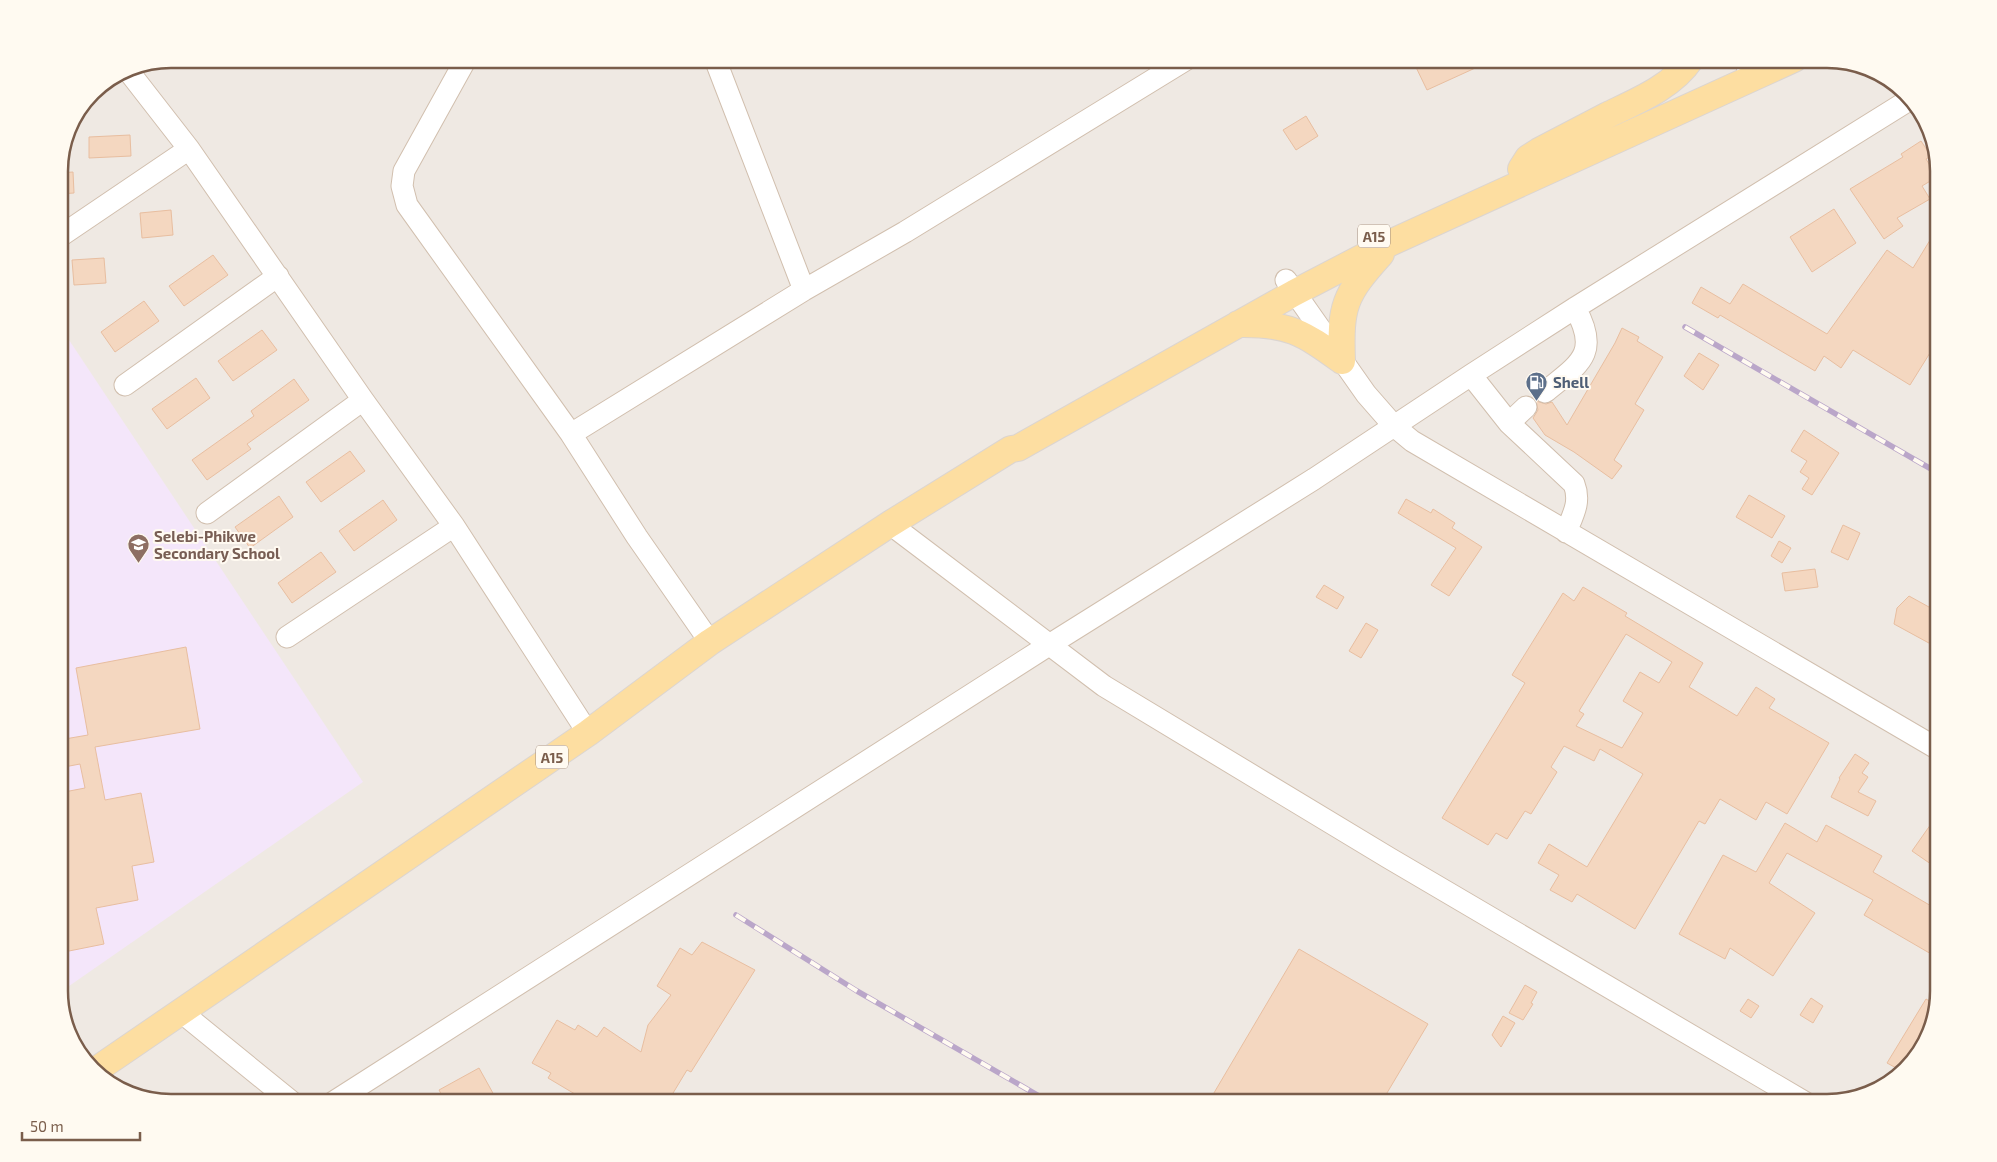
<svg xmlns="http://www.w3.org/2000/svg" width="1997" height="1162" font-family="'Exo 2',sans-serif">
<rect width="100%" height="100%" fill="#fdf7ea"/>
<path fill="#efe9e3" d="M170,59H1827L1882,74L1923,114L1938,163V992L1923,1047L1883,1088L1827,1103H170L115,1088L74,1048L59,999V163L67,127L92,91L128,67Z"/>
<path fill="#f4e6fa" d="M69,340L363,782L59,993V346Z"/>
<path fill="#f4d7c0" stroke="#e8bea0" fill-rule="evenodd" d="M1412,59H1495L1427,90Z
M1306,116L1318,136L1296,150L1283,130Z
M130,135L131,156L89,158V137Z
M1921,141L1931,156L1926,159L1937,177L1922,186L1930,199L1897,218L1903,226L1884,239L1850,189L1903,157L1901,154Z
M73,172L74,193L59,194V173Z
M1834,209L1856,243L1812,272L1790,237Z
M171,210L173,235L142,238L140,213Z
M1938,227V340L1910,385L1853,350L1841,368L1824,356L1815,371L1720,315L1718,318L1692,303L1701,287L1730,304L1743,284L1827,334L1887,250L1913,268Z
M213,255L228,275L184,306L169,286Z
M104,258L106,283L74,285L72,260Z
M144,301L159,321L115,352L101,332Z
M1622,328L1639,337L1637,341L1663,357L1635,404L1644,410L1614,460L1622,466L1612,479L1574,452L1545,435L1533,418L1538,410L1536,401L1546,404L1552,402L1567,425L1615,343Z
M262,330L277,350L233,381L218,361Z
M1699,353L1719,365L1703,390L1684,376Z
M196,378L210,398L167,429L152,409Z
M294,379L309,400L247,444L251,449L207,480L192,460L254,416L251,411Z
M1804,430L1839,453L1812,495L1802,489L1809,478L1800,472L1807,461L1791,451Z
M350,451L365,471L321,502L306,482Z
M1749,495L1785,516L1772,538L1736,517Z
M279,496L293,517L250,548L235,527Z
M1406,499L1431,513L1433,509L1455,523L1452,528L1482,547L1449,596L1431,585L1456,548L1398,513Z
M383,500L397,520L354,551L339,531Z
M1843,525L1860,533L1848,560L1831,552Z
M1779,541L1791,548L1782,563L1771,556Z
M321,552L336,572L292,603L278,583Z
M1815,569L1818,587L1785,591L1782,573Z
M1324,585L1344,597L1337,609L1316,597Z
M1583,587L1627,613L1625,616L1703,663L1689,687L1737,716L1756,687L1775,699L1769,708L1829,743L1787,814L1766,802L1756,820L1720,799L1705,824L1699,821L1635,929L1577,894L1572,902L1550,890L1559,875L1538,863L1549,844L1587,867L1643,774L1600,749L1594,761L1564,746L1551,767L1557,772L1531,814L1525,811L1507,839L1496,833L1488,845L1442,818L1525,683L1512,675L1563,593L1574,601ZM1626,634L1672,662L1659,683L1640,672L1623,701L1643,713L1622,748L1576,726L1584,714L1579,711Z
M1909,596L1938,612V648L1894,624L1897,608Z
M1366,623L1378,630L1361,658L1349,651Z
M186,647L200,729L95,747L105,800L141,793L154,862L132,866L138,900L96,908L104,944L59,953V793L85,788L80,764L59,768V740L88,735L76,668Z
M1855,754L1869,763L1862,773L1868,777L1858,792L1876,801L1868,816L1831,797L1840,779L1839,778Z
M1938,814V869L1912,851Z
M1785,823L1817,842L1826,825L1882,856L1873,872L1938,910V958L1864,915L1873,900L1787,853L1769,883L1815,913L1773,976L1730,948L1725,959L1679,934L1723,855L1756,872Z
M702,942L755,970L691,1072L687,1070L667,1103H590L548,1078L551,1073L532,1063L557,1020L575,1030L578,1025L597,1037L604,1027L641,1052L648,1025L671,995L657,986L680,948L692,955Z
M1299,949L1428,1024L1381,1103H1208Z
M1525,985L1537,992L1531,1003L1533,1004L1523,1020L1509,1013Z
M1811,998L1823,1006L1813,1023L1800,1015Z
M1748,999L1759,1006L1751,1018L1740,1011Z
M1926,999L1935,1004L1923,1047L1900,1070L1887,1063Z
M1503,1016L1515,1023L1501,1047L1492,1035Z
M479,1068L494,1095L486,1099L488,1103H446L439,1090Z"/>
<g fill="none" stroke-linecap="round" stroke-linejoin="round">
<defs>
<path id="minor" d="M466,59L404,171L402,186L407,205L571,434L637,537L710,642
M715,59L804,290
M1744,59L1752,77
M126,68L189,149L363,400L454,526L588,733
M59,237L189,149
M1286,280L1366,394L1394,426L1412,441L1938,749
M1471,375L1509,423L1574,484C1581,502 1573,515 1566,532
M125,385L278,276
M1545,392C1579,364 1601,354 1575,308
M1509,423L1526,407
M571,434L804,290L905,232L1187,59
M207,513L363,400
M890,524L1104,686L1389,858L1806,1103
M287,637L454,526
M180,1011L293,1103
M332,1103L1049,645L1314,479L1471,375L1575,308L1909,100"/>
<path id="major" d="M1521,169L1528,158L1539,151C1562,139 1585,127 1608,115C1637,101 1672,87 1691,59
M1238,324C1288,323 1302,332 1342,361
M1342,361C1340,306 1344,295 1381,254
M96,1070L588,733L710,642L890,524L1011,449L1018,448L1294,293L1390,243L1794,59"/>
</defs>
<use href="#minor" stroke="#d1bfae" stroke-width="23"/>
<use href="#major" stroke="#dcd5d0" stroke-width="28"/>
<use href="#minor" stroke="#fff" stroke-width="21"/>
<use href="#major" stroke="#fddea1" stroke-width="26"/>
<defs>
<path id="rail" d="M1685,327L1938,473
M736,915L857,991L1051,1103"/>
</defs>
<use href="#rail" stroke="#baa6c9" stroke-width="5.5"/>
<use href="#rail" stroke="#fffaf1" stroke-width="4" stroke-dasharray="11" stroke-linecap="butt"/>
</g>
<defs>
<symbol id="fuel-pin" viewBox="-11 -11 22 30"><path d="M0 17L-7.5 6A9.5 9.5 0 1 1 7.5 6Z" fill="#5c6f8a" stroke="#fffaf1"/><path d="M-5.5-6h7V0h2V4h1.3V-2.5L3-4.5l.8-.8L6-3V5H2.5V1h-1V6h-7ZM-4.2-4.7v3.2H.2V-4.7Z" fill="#fff"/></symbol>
<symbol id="school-pin" viewBox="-11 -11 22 30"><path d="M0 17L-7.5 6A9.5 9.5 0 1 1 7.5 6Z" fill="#8d6e63" stroke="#fffaf1"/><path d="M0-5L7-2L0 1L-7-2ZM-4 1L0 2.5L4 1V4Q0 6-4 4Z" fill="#fff"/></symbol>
</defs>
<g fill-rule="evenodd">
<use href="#fuel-pin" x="1524" y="370" width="25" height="34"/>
<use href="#school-pin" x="126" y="532" width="25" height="34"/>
</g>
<g text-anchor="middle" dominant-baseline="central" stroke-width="4" stroke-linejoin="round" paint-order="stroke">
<g fill="#fffaf1" stroke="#a28c7d" stroke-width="1">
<rect x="1358" y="224.5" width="32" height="23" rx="4"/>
<rect x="536" y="745.5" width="32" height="23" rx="4"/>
</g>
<g font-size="14" font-weight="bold" fill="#7a5d4b">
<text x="1374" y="236">A15</text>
<text x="552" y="757">A15</text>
</g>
<g font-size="15" font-weight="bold" fill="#4e5e75" stroke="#fffaf1" text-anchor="start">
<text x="1553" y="382">Shell</text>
</g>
<g font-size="15" font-weight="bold" fill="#785e54" stroke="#fffaf1" text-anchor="start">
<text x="154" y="536">Selebi-Phikwe<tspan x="154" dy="17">Secondary School</tspan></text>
</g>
</g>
<path d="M0 0H1997V1162H0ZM171 68H1827A103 103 0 0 1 1930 171V991A103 103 0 0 1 1827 1094H171A103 103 0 0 1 68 991V171A103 103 0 0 1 171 68Z" fill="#fffaf1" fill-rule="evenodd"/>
<path fill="none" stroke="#7a5d4b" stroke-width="2.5" d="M171 68H1827A103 103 0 0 1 1930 171V991A103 103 0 0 1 1827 1094H171A103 103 0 0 1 68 991V171A103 103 0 0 1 171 68Z"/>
<path d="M22 1132v8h118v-8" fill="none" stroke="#7a5d4b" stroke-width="2.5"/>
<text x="30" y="1132" font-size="15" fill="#7a5d4b" stroke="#fffaf1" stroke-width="4" paint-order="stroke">50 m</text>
</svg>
